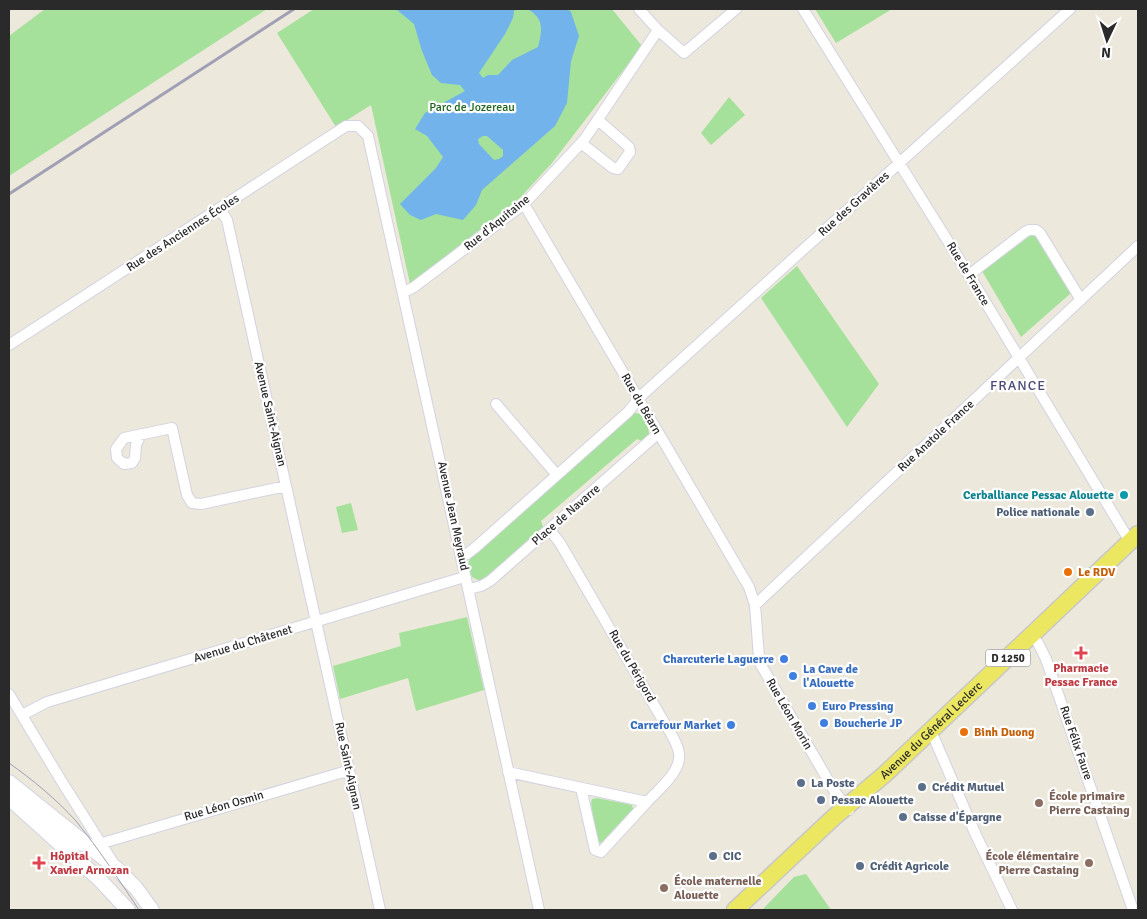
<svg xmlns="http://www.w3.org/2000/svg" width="1147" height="919" font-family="Signika,sans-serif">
<rect width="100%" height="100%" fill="#ece8dc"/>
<path fill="#a5e19a" d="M45,9H267L9,176V36Z
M314,9H612L642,46L552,163L519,199L410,284L371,105L336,127L277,33Z
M815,9H892L836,43Z
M729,97L745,115L711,145L701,133Z
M1034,233L1071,293L1021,337L982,271Z
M797,266L879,384L847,427L761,298Z
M635,413L640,414L648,427L649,434L644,442L637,439L541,521L544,529L486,580H478L472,577L468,565L470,557L623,420Z
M351,503L358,530L342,533L336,507Z
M467,617L484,690L416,711L408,678L340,699L333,666L401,646L399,633Z
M597,798L632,805L633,809L601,843L597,841L591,803L592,799Z
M806,874L831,910H762L794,877Z"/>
<path fill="#72b3eb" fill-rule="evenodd" d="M396,9H516L514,11L513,18L505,34L479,73L483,78L488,75H498L512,60L538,47C542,31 545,18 527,9H568L571,12L579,36L571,61L567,103L555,126L482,190L476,205L463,220L436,214L421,220L410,215L400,204L436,168L443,157L427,136L415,129L425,113L465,91L460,85L441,83L432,75L422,51L414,24ZM483,136H487L503,150V156L499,159L494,160L479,144L478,139Z"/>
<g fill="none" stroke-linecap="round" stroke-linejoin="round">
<defs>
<path id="street" d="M639,9L658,30L684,53L736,9
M803,9L969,275L1126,535L1132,540
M581,143L613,168L618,169L630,152L629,147L598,120
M524,204L749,587L755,605L759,657L761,665L835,792L849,810
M220,209L227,220L380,910
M969,275L1025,232L1029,230H1036L1040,233L1081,300
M404,292L414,287L524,204L584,140L658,30
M9,345L346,126H358L368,136L539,910
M496,404L557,475
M141,434L136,445L135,458L132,463L124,464L117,458L116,449L124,438L172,428L187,495L192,503L201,504L286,486
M461,555L467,554L476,547L628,412L642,395L1070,9
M469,589L481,586L490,581L654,437L659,434
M755,605L1138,246
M1031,635L1038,643L1046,659L1133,910
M9,694L62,782L112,861
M22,715L47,702L461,578H466
M931,731L975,833L1012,910
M508,772L647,802C659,789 682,771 679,753C677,740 667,728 661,717L560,543L549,529
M581,788L595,850L601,852L647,802
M36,815L71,841L77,845L89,847L340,773L349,771"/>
<path id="secondary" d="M9,782L116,868L136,888L152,910
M9,798L99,879L128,910"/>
<g id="primary">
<path id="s1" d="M735,910L833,818L885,774L1138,534"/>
</g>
</defs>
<use href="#street" stroke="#d2d2e2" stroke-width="12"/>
<use href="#secondary" stroke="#d2d2e2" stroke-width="16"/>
<use href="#primary" stroke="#c8c8c8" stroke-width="19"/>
<use href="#street" stroke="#fff" stroke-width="10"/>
<use href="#secondary" stroke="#fff" stroke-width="14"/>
<use href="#primary" stroke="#ece761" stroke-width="16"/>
<path stroke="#a09fb4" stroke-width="1" d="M9,763C33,780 56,799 76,821C99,849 119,880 139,910"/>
<path stroke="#a09fb4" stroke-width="3" d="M9,194L294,9"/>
</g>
<circle fill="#0f9aa8" stroke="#fff" stroke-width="2" cx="1124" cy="495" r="5"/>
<g fill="#5c6f8a" stroke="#fff" stroke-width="2">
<circle cx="1090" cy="512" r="5"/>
<circle cx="801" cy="783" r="5"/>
<circle cx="922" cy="787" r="5"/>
<circle cx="821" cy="800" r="5"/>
<circle cx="903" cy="817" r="5"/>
<circle cx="713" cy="856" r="5"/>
<circle cx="860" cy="866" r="5"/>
</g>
<g fill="#e8710a" stroke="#fff" stroke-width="2">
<circle cx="1068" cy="572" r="5"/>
<circle cx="964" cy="732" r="5"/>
</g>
<g fill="#e0444e" stroke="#fff" stroke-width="2">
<path d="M1078.5 645.5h5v5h5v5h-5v5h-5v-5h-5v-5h5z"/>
<path d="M36.5 855.5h5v5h5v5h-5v5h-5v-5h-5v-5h5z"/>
</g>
<g fill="#3f7fe0" stroke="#fff" stroke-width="2">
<circle cx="784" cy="659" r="5"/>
<circle cx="793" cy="676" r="5"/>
<circle cx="812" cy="706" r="5"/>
<circle cx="824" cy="723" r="5"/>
<circle cx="731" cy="725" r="5"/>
</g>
<g fill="#8d6e63" stroke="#fff" stroke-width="2">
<circle cx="1039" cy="803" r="5"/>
<circle cx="1089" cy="863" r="5"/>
<circle cx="664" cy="888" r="5"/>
</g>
<g text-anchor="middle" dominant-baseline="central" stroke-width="4.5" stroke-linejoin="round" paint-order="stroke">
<rect fill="#fff" stroke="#6a6a6a" stroke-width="1" x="985.5" y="649.5" width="45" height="17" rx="4"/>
<g font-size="11" font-weight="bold" fill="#2a2a2a">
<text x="1008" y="658">D 1250</text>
</g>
<g font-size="12" fill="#1d651c" stroke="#fff">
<text x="472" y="107">Parc de Jozereau</text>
</g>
<g font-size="12" fill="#2a2a2a" stroke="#fff">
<text transform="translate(854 204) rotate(-42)">Rue des Gravières</text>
<text transform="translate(497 223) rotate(-39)">Rue d'Aquitaine</text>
<text transform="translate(183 233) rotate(-33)">Rue des Anciennes Écoles</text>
<text transform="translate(968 274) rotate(59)">Rue de France</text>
<text transform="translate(641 404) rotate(60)">Rue du Béarn</text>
<text transform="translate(270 414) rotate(77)">Avenue Saint-Aignan</text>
<text transform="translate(936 436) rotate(-43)">Rue Anatole France</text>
<text transform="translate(566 515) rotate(-41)">Place de Navarre</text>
<text transform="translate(453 516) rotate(78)">Avenue Jean Meyraud</text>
<text transform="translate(243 644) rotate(-17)">Avenue du Châtenet</text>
<text transform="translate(632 666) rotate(60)">Rue du Périgord</text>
<text transform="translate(789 714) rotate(60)">Rue Léon Morin</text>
<text stroke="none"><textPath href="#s1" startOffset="266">Avenue du Général Leclerc</textPath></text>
<text transform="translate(1076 743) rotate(71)">Rue Félix Faure</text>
<text transform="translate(348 766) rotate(78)">Rue Saint-Aignan</text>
<text transform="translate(224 806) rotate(-16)">Rue Léon Osmin</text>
</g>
<g font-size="12" font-weight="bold" fill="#0d838f" stroke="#fff" text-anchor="end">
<text x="1114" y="495">Cerballiance Pessac Alouette</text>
</g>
<g font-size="12" font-weight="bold" fill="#4e5e75" stroke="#fff" text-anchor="start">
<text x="1080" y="512" text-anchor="end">Police nationale</text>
<text x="811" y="783">La Poste</text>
<text x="932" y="787">Crédit Mutuel</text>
<text x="831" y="800">Pessac Alouette</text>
<text x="913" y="817">Caisse d'Épargne</text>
<text x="723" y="856">CIC</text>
<text x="870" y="866">Crédit Agricole</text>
</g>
<g font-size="12" font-weight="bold" fill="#c56008" stroke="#fff" text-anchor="start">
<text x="1078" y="572">Le RDV</text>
<text x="974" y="732">Binh Duong</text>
</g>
<g font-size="12" font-weight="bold" fill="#366cbe" stroke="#fff" text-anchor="start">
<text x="774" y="659" text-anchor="end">Charcuterie Laguerre</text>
<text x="803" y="669">La Cave de<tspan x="803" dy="14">l'Alouette</tspan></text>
<text x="822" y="706">Euro Pressing</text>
<text x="834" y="723">Boucherie JP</text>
<text x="721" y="725" text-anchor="end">Carrefour Market</text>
</g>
<g font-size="12" font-weight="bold" fill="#be3a42" stroke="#fff">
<text x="1081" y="668">Pharmacie<tspan x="1081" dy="14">Pessac France</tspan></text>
<text x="50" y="856" text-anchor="start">Hôpital<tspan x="50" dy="14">Xavier Arnozan</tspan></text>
</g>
<g font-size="12" font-weight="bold" fill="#785e54" stroke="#fff" text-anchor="start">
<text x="1049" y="796">École primaire<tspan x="1049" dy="14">Pierre Castaing</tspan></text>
<text x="1079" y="856" text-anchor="end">École élémentaire<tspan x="1079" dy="14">Pierre Castaing</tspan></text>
<text x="674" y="881">École maternelle<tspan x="674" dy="14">Alouette</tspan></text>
</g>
<g font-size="14" letter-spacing="1" fill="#4d4c79" stroke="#fff">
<text x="1018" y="385">FRANCE</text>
</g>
</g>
<rect width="1147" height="919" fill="none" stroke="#2a2a2a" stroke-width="20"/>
<g transform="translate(1107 40) rotate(184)" stroke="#ffffff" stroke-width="4" paint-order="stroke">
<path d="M0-4L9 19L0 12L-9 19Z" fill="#2a2a2a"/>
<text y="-8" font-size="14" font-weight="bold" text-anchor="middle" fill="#2a2a2a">N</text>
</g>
</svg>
